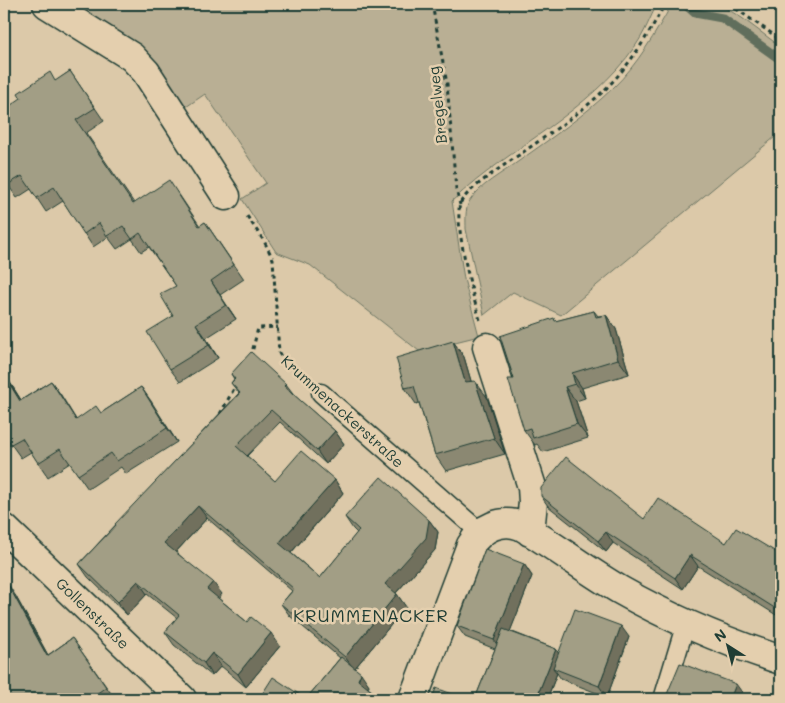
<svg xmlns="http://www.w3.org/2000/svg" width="785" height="703" font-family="Mali,sans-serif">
<rect width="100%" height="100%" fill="#dcc9a9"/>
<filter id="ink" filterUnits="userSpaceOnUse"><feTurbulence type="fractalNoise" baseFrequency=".02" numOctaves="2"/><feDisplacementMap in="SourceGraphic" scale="10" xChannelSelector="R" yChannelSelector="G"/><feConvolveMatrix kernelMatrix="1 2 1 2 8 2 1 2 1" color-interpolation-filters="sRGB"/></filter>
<g filter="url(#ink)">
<path fill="#b9af94" stroke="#6c7664" d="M71,4H657C650,18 645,32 636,45C589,113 511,146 452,201L464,279L479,336L419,351L310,265L276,252L242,199L266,183L205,94L183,109Z
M672,4H719L742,18L781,47V132L561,315L513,292L484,315L466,229C466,220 465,210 469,202C479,185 503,173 519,161C551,138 584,116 613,88C638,64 655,34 672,4Z"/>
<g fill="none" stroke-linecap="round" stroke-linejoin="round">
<path stroke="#606e5c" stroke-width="9" d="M687,6L695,13L722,18L781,60"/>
<defs>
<path id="service" d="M321,393L481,533
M663,699L686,623"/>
<path id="minor" d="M47,4L132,57L146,72L226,196
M487,347L532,487L533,502L530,532
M4,528L182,699
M413,699L471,545C481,528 502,518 521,526C555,546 586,570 620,590C671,619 726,642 781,660"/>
</defs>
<use href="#service" stroke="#1f3d34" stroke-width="21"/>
<use href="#minor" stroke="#1f3d34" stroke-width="31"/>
<path stroke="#1f3d34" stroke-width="3" stroke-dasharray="4 4" stroke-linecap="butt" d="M432,4L447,84L456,189L460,205
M729,4L781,40
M247,216L264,241L273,259L279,353L283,360L303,377
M480,320C473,298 454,223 460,204C465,190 509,162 522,153C547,135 575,117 598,96C628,69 646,39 665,4
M251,357L258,328L278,327
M220,414L236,385"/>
<use href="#service" stroke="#e4cfae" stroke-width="18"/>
<use href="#minor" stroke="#e4cfae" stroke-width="28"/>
</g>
<path fill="#8b8872" stroke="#1f3d34" d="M70,71L104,121L86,133L134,203L178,193L200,226L205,222L244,279L220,295L236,319L206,338L218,358L180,382L170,369L173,316L176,286L149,247L141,252L132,239L117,249L108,237L93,247L63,201L46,212L31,189L17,198L4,179L21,98L56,81Z
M594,311L598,316L606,315L616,329L629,374L582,388L585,398L576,401L588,438L543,452L537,444L535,445L524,430L514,379L556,321Z
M453,341L464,357L471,381L487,397L505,454L446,471L435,455L419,403L416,404L405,388Z
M4,373L21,400L51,381L76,420L101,413L141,387L177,442L126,474L121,467L88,489L70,463L48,477L31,452L21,458L11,444L6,447L4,443Z
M231,374L295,396L335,431L344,444L326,464L280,422L247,456L275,481L335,480L343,493L291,553L320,578L357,533L353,529L345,517L429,520L438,532L435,550L396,593L406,607L355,668L369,685L368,688L379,697L380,699H259H306L340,658L290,616L281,604L292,591L207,518L176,552L222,594L218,598L247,622L280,646L246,687L221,666L212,676L174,645L165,632L177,618L147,594L127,615L88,577L79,564L239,393L231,383L234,379Z
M541,496L644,519L726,543L781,555V618L698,566L683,589L613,543L606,552L548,506Z
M524,564L532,576L510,631L556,649L559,654L629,637L607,697L561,679L557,673L547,699H475L495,649L465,637L457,626Z
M15,595L48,655L72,638L115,699H4Z"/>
<path fill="#716f5d" stroke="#1f3d34" d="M211,281L220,295L236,319L226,305Z
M606,315L616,329L629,374L618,359Z
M196,324L206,338L218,358L209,345Z
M453,341L464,357L476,398L465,382Z
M4,373L30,414L4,375Z
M572,373L582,388L585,398L575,384Z
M51,381L61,395L85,434L76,420Z
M475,381L487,397L505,454L494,438Z
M286,384L295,396L284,386Z
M141,387L151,401L177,442L167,428Z
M565,387L576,401L588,438L577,424Z
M335,431L344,444L326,464L317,451Z
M335,480L343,493L288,556L279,543Z
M198,506L207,518L173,555L164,543Z
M429,520L438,532L435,550L393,596L385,584Z
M606,532L613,543L606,552L598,541Z
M690,555L698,566L683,589L675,578Z
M524,564L532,576L502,652L494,640Z
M6,581L15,595L56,670L47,656Z
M138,581L147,594L127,615L118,602Z
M213,582L222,594L216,602L207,589Z
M397,594L406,607L354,669L345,657Z
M621,626L629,637L607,697L599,686Z
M271,633L280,646L246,687L238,674Z
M556,649L562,659L553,668L557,673L547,699H536Z
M212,653L221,666L212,676L204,663Z
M361,673L369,685L366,691L358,680Z
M736,684L744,695L742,699H730Z"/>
<path fill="#a29e85" stroke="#1f3d34" d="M70,71L95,108L76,120L133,204L169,180L199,226L205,222L234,265L211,281L226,305L196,324L209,345L170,369L147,332L173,316L160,294L176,286L140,233L132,239L123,226L107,236L99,223L84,234L54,187L37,198L22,176L7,185L4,179V110L21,98L18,93L50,72L55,81Z
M594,311L596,317L606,315L618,359L572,373L575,384L565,387L577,424L533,438L530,428L524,430L508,379H514L500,336L554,318L555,321Z
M453,341L465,382L475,381L494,438L435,455L414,386L405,388L396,358Z
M251,352L286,384L284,386L335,431L317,451L271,410L236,446L275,481L301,451L335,480L279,543L320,578L359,530L345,517L381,477L429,520L426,538L385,584L397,594L345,657L281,604L294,589L198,506L164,543L213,582L207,589L247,622L251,617L271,633L238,674L212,653L204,663L165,632L179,615L138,581L118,602L79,564L116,525L115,524L240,393L231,383L235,379L231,374Z
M4,375L20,401L51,381L76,420L96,406L101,413L141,387L167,428L117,461L111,453L78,475L60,449L38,463L22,438L11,444L4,432Z
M566,457L644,519L658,498L726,543L736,528L781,555V612L690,555L675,578L606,532L598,541L541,496V488Z
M485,549L524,564L494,640L457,626Z
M6,581L47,656L72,638L106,687L89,699H4V582Z
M575,609L621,626L599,686L553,668Z
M503,629L556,649L536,699H475Z
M341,657L361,673L358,680L379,697L376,699H259L273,677L306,699Z
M680,663L736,684L730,699H665Z
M436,688L466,699H432Z"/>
</g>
<g text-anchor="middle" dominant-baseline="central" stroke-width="5" stroke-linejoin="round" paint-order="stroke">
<g font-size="15" fill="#1f3d34" stroke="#e4cfae">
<text transform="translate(437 105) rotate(-96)">Bregelweg</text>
<text transform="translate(343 411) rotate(42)">Krummenackerstraße</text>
<text transform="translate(93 613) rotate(44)">Gollenstraße</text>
</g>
<g font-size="18" letter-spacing="1" fill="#1f3d34" stroke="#e4cfae">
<text x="371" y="615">KRUMMENACKER</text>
</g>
</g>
<rect width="785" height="703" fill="none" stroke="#e4cfae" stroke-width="20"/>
<rect x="10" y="10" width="765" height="683" fill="none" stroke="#1f3d34" stroke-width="2" filter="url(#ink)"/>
<g transform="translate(728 646) rotate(324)" stroke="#e4cfae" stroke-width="4" paint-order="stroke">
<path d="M0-4L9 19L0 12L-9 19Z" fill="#1f3d34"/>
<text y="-8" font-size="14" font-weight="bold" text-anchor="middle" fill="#1f3d34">N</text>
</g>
</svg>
